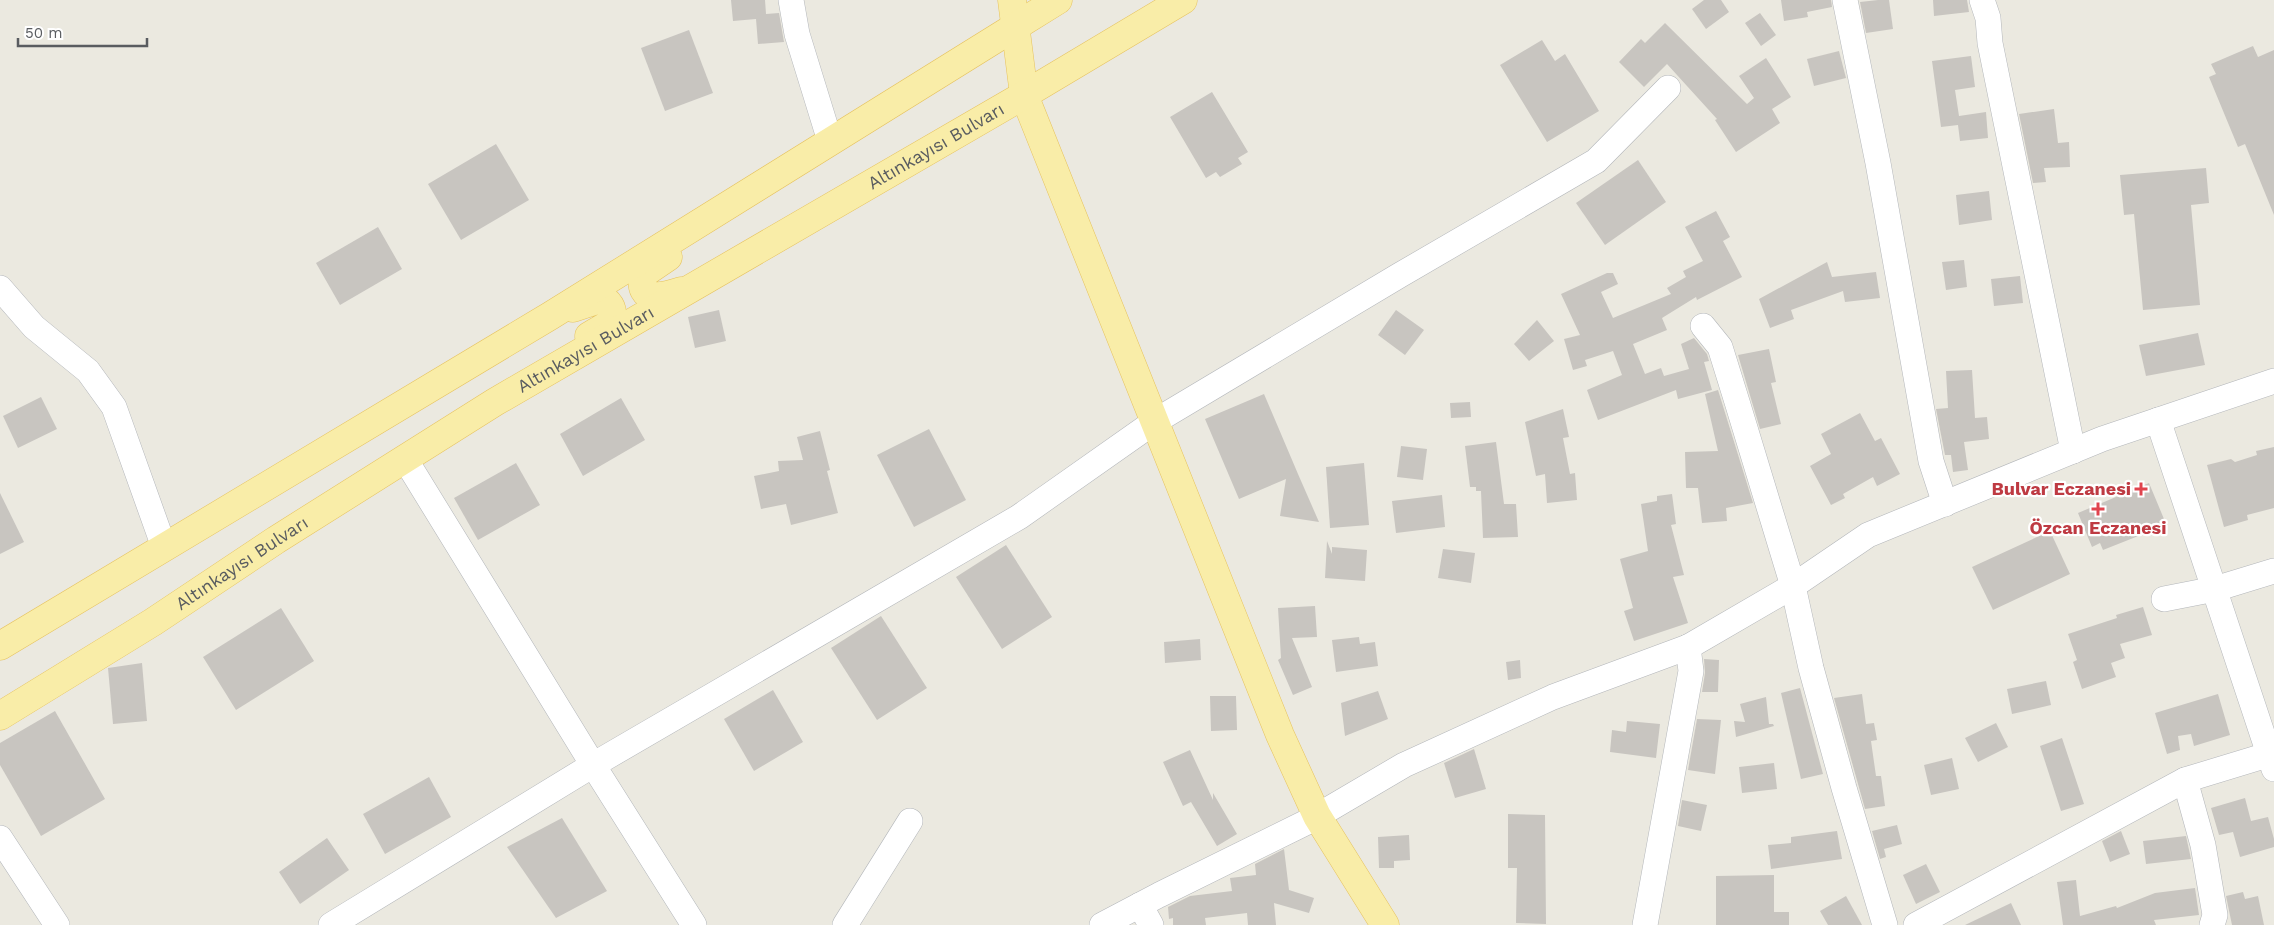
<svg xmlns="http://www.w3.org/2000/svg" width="2274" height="925" viewBox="0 0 2274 925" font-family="'Work Sans',sans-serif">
	<rect width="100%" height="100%" fill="#ebe9e0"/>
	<g fill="#c8c5c0">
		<polygon points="731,0 765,0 766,14 779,13 784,42 758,44 756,19 733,21"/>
		<polygon points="1704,0 1721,0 1729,12 1706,29 1692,9"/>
		<polygon points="1781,0 1831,0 1832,7 1807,12 1808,17 1784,21"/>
		<polygon points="1878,0 1889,0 1893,29 1866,33 1860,2"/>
		<polygon points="1933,0 1967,0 1969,12 1934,16"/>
		<polygon points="1760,13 1776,35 1761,46 1745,23"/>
		<polygon points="1665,23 1747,104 1754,98 1739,76 1766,58 1791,97 1772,109 1780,123 1736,152 1715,120 1717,119 1667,64 1644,87 1619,62 1641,39 1645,43"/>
		<polygon points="689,30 713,93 665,111 641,48"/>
		<polygon points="1542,40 1555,61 1565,54 1599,111 1547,142 1500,65"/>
		<polygon points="2253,46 2258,57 2274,50 2274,215 2245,144 2238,147 2209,77 2216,74 2211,64"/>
		<polygon points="1839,51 1846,78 1814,86 1807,59"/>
		<polygon points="1971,56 1975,87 1955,90 1959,116 1986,112 1988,138 1960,141 1958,125 1941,127 1932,61"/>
		<polygon points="1212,92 1248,152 1238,158 1242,164 1220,177 1216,172 1206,178 1170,117"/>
		<polygon points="2054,109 2058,143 2069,142 2070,167 2044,168 2046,182 2033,183 2019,114"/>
		<polygon points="496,144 529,200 461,240 428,184"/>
		<polygon points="1638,160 1666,202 1605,245 1576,203"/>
		<polygon points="2206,168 2209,203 2191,205 2200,305 2143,310 2134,214 2124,215 2120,175"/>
		<polygon points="1989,191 1992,220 1959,225 1956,195"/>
		<polygon points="1716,211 1730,237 1723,241 1742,277 1697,300 1696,297 1662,318 1667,330 1633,344 1645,374 1661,368 1664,376 1689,369 1681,344 1694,338 1707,354 1709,361 1704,362 1712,390 1678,399 1676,390 1598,420 1587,390 1622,375 1613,351 1585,360 1587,366 1573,370 1564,339 1580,335 1561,294 1607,273 1613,273 1618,284 1601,292 1613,318 1671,294 1667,288 1686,277 1683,271 1703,261 1685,227"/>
		<polygon points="378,227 402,269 340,305 316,263"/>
		<polygon points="1964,260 1967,287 1946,290 1942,262"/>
		<polygon points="1827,262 1832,277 1876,272 1880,298 1845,302 1843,291 1791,310 1794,319 1770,328 1759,299"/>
		<polygon points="2020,276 2023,303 1994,306 1991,279"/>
		<polygon points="719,310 726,341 695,348 688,317"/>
		<polygon points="1396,310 1424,330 1405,355 1378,335"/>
		<polygon points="1537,320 1554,341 1529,361 1514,344"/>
		<polygon points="2198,333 2205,365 2146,376 2139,345"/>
		<polygon points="1769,349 1776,382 1771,383 1781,424 1760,429 1738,355"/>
		<polygon points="1972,370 1975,418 1987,417 1989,439 1964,442 1968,470 1953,472 1951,455 1945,455 1936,409 1948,408 1946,371"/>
		<polygon points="1718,390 1753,503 1726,508 1727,521 1702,523 1698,488 1686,488 1685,452 1718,451 1705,394"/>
		<polygon points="1264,394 1298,474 1319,522 1280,516 1286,479 1239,499 1205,419"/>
		<polygon points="41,397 57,429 18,448 3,416"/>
		<polygon points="621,398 645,440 583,476 560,434"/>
		<polygon points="1470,402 1471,417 1451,418 1450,403"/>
		<polygon points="1563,409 1569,437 1563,438 1570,474 1575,473 1577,500 1547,503 1545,474 1536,476 1525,422"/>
		<polygon points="1860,413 1875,441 1881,438 1900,474 1877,486 1873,477 1843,494 1845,498 1831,505 1810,466 1831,454 1821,434"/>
		<polygon points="929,429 966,500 914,527 877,455"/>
		<polygon points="820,431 830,470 827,471 838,513 791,525 786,504 761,509 754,476 779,471 778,461 803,460 797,437"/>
		<polygon points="1496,442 1504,504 1516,504 1518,537 1483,538 1481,491 1476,491 1476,487 1470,487 1465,446"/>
		<polygon points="1401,446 1427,449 1423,480 1397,477"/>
		<polygon points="2274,447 2274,508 2247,515 2248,520 2224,527 2207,465 2231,459 2235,462 2257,455 2256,451"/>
		<polygon points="516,463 540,505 478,540 454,498"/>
		<polygon points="1364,463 1369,525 1330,528 1326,467"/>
		<polygon points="2149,483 2164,519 2159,521 2161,527 2103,550 2100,543 2092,547 2078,513"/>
		<polygon points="0,493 24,542 0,554"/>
		<polygon points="1672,494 1676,524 1671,525 1684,575 1673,577 1688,623 1634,641 1624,611 1633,608 1620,559 1648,551 1641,504 1657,501 1657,496"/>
		<polygon points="1442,495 1445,527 1396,533 1392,501"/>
		<polygon points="2050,531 2070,574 1993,610 1972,567"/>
		<polygon points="1327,541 1332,554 1332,547 1367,550 1365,581 1325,578"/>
		<polygon points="1006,545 1052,617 1002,649 956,577"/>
		<polygon points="1443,549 1475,553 1471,583 1438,578"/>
		<polygon points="1315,606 1317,637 1292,638 1312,687 1293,695 1278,660 1281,658 1278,608"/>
		<polygon points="2143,607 2152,635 2120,644 2125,658 2111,663 2116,677 2082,689 2073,662 2077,660 2068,634 2117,618 2116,615"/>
		<polygon points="281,608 314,661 236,710 203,657"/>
		<polygon points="881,616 927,688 877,720 831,648"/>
		<polygon points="1359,637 1360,644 1375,642 1378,666 1336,672 1332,640"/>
		<polygon points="1200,639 1201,660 1165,663 1164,642"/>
		<polygon points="1704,659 1719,660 1718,692 1702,692 1705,673"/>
		<polygon points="1520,660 1521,678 1508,680 1506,662"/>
		<polygon points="142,663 147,721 113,724 108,668"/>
		<polygon points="2046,681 2051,705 2012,714 2007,689"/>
		<polygon points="1800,688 1823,774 1801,779 1781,693"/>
		<polygon points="773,690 803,742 754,771 724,719"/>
		<polygon points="1378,691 1388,719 1345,736 1341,703"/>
		<polygon points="1862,694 1866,724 1874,723 1877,740 1871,741 1876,776 1881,776 1885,806 1865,809 1834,698"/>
		<polygon points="2218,694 2230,735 2194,746 2191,734 2178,736 2180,750 2167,754 2155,713"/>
		<polygon points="1210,696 1236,696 1237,730 1211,731"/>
		<polygon points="1766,697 1769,724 1773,724 1774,726 1736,737 1734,721 1745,722 1740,704"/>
		<polygon points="55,711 105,799 41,836 0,765 0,743"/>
		<polygon points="1697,719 1721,720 1715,774 1688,770"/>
		<polygon points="1627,721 1660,724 1656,758 1610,752 1612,730 1626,732"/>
		<polygon points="1996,723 2008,747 1978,762 1965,738"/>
		<polygon points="2062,738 2084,804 2061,811 2040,746"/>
		<polygon points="1474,749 1486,789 1455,798 1444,763"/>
		<polygon points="1190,750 1213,800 1213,793 1237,834 1217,846 1191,802 1183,806 1163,762"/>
		<polygon points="1952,758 1959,789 1931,795 1924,765"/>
		<polygon points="1774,763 1777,789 1742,793 1739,767"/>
		<polygon points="429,777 451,817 385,854 363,814"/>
		<polygon points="2245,798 2251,821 2268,817 2274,839 2274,847 2240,857 2233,832 2219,835 2211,808"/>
		<polygon points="1682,800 1707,805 1701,831 1678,826"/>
		<polygon points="1508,814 1545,815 1546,924 1516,923 1517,868 1508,868"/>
		<polygon points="562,818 607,891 556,918 507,847"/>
		<polygon points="1897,825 1902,844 1884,849 1886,857 1880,859 1872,831"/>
		<polygon points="1837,831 1842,859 1771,869 1768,845 1791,843 1791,837"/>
		<polygon points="2121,831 2130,854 2110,862 2102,841"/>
		<polygon points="1409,835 1410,860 1394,861 1394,868 1379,868 1378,837"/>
		<polygon points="2186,836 2191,859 2146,864 2143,841"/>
		<polygon points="327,838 349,870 300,904 279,872"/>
		<polygon points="1284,849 1289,890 1314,898 1309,913 1274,903 1276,925 1248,925 1247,913 1205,918 1206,925 1173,925 1173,918 1169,919 1168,907 1190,896 1232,891 1230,878 1256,875 1255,864"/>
		<polygon points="1926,864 1940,892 1916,904 1903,875"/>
		<polygon points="1774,875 1774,912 1789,912 1789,925 1716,925 1716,876"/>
		<polygon points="2076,880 2080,916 2116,906 2117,908 2155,893 2195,888 2199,915 2154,920 2156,925 2063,925 2057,882"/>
		<polygon points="2243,892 2245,899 2258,896 2264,925 2232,925 2226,896"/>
		<polygon points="1846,896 1862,925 1828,925 1820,911"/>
		<polygon points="2011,903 2021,925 1965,925"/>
	</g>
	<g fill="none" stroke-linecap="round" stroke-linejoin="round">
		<defs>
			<g id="minor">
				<polyline points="791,0 797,34 830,141"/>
				<polyline points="1845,0 1878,163 1931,461 1945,504"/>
				<polyline points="1982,0 1988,18 1990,43 2073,451"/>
				<polyline points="0,288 34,327 88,371 114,407 164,547"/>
				<polyline points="1703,326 1720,347 1738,405 1793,586 1811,668 1844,788 1885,925"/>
				<polyline points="2158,420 2274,769"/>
				<polyline points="405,459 593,765 694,925"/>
				<polyline points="2164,599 2215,589 2274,571"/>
				<polyline points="2185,780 2203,845 2215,915 2212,925"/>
				<polyline points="0,838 57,925"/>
				<polyline points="1140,905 1151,925"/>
				<polyline points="331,925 593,765 1019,517 1154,422 1400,275 1596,161 1668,88"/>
				<polyline points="845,925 910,821"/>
				<polyline points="1102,925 1159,895 1307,822 1404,765 1553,697 1688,647 1793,586 1868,535 2102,439 2274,381"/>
				<polyline points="1645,925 1691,671 1688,647"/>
				<polyline points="1916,925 2185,780 2274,753"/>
			</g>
			<g id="major">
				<polyline points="1012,0 1024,95 1280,735 1317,816 1385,925"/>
				<path d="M668,257L643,274C638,304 662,297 681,291"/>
				<path d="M573,308L597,300H605C613,307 613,312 611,323L589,336"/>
				<polyline points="0,646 550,316 1058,0"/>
				<path id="s1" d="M0,716L153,622L276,540L495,402L1024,95L1183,0"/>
			</g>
		</defs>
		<use href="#minor" stroke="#b3b6ba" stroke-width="26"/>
		<use href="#major" stroke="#e6c25e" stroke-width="29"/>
		<use href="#minor" stroke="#fff" stroke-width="25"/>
		<use href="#major" stroke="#f9eda8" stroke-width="28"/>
	</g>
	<g fill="#e0444e" stroke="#fff" stroke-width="2">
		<path d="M2138.5 481.5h5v5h5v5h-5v5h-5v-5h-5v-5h5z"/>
		<path d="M2095.5 501.5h5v5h5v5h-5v5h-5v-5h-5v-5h5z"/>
	</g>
	<g text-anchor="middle" stroke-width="4.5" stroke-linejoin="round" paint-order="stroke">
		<g font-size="18" fill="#595c60" stroke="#fff">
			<text dy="6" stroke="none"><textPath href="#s1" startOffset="1096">Altınkayısı Bulvarı</textPath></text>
			<text dy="6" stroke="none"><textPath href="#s1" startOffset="691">Altınkayısı Bulvarı</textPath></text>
			<text dy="6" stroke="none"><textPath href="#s1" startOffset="286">Altınkayısı Bulvarı</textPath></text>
		</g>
		<g font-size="18" font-weight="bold" fill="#be3a42" stroke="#fff" text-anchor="end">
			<text x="2131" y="495">Bulvar Eczanesi</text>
			<text x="2098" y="534" text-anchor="middle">Özcan Eczanesi</text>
		</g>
	</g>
	<path d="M18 38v8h129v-8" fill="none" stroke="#595c60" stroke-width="2.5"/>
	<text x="25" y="38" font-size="15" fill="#595c60" stroke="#ffffff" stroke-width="4" paint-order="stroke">50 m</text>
</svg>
